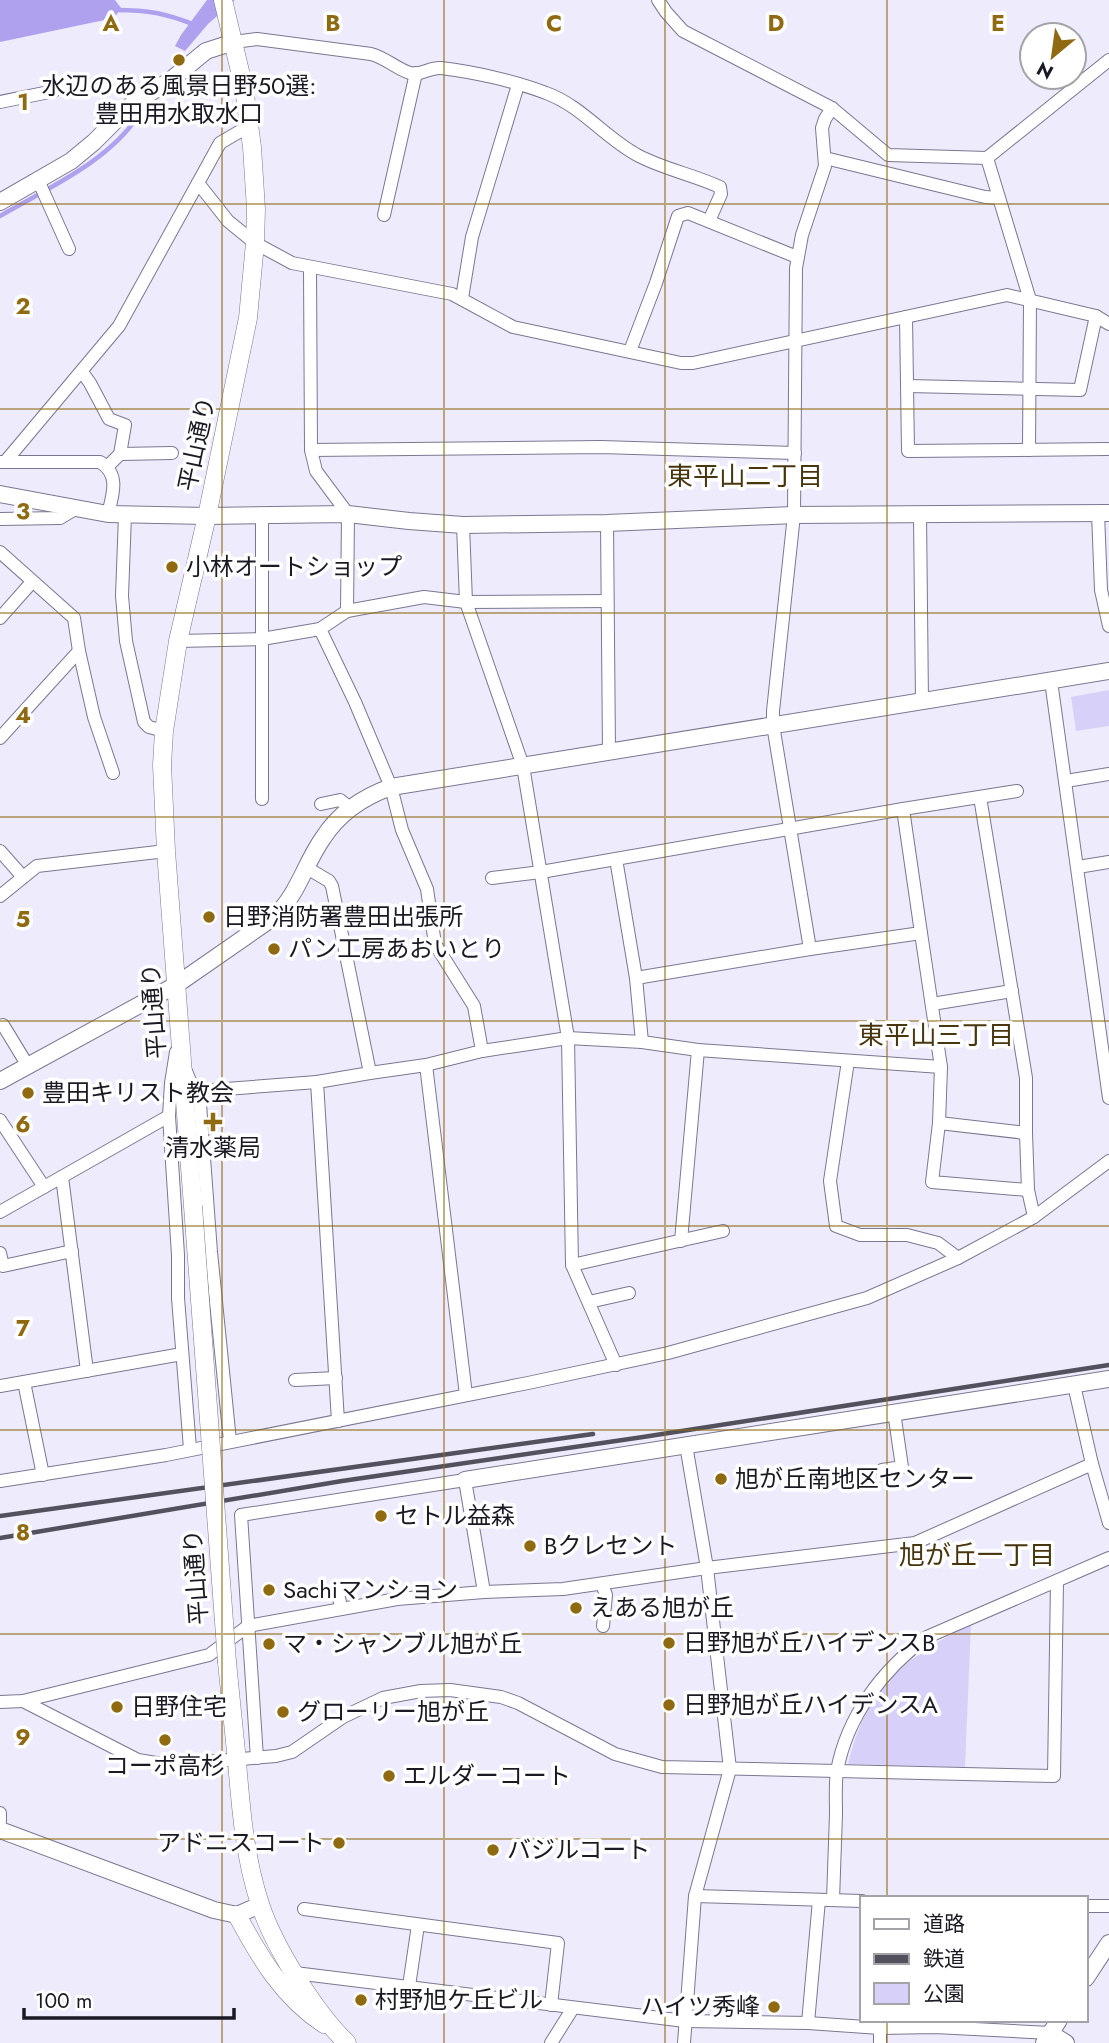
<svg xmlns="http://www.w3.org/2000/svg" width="1109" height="2043" viewBox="0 0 1109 2043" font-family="Jost,'Noto Sans JP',sans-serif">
	<rect width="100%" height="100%" fill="#eeebfc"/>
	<g fill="#d7d1f9">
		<polygon points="1109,690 1109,726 1076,731 1071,697"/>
		<path d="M971,1623L965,1767L848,1764C867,1684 903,1661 971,1623Z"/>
	</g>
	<g fill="#b0a1ef">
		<polygon points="0,0 115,0 121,8 114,18 0,42"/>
		<polygon points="207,0 235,0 208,24 185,51 175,46 181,35"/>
	</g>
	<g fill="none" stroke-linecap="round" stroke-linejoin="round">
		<g stroke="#b0a1ef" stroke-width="4.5">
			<path d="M116,10C148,10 165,13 195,25"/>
			<path d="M0,216C46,189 108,162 138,116"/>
		</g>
		<defs>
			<g id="minor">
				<polyline points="658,0 666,12 683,31 832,108 888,155 987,158 1109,60"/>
				<path d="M234,42L257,39L371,54C386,58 397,69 410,73C420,76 430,67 441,68C474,72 515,81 546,93C582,106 606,139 639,156C664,169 694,175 720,187L721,194L709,221"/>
				<polyline points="0,102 54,91"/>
				<polyline points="825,158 985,197 998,198"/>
				<polyline points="987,158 1030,300 1029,450"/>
				<polyline points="38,180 69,249"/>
				<polyline points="198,183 228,221 255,243 292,263 452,294 513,327 681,363 693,363 1007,295 1096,316 1109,324"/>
				<polyline points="384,215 416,73"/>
				<polyline points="310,268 311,450 316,471 348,514 347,611"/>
				<polyline points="462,298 472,237 518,85"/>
				<polyline points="906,317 908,451 1107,449"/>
				<polyline points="630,351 656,283 678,216 688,213 797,257"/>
				<polyline points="82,372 90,383 109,419 125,425 120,454 108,466"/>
				<polyline points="908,386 1080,390 1096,316"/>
				<polyline points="311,450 601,447 795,453"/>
				<polyline points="120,454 172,453"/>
				<path d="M0,462H100C120,474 113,494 108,514"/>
				<polyline points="5,462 119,326 220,143 249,126"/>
				<polyline points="1098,513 1101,590 1109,626"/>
				<polyline points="920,514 922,702"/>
				<polyline points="125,515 122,596 126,641 144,722 149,727 164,731"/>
				<polyline points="0,519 60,518 75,509"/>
				<polyline points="607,523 609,752"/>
				<polyline points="463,525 466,602 523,766 568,1038 572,1265 616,1365"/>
				<polyline points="0,552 74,618 79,651 94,717 113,773"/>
				<polyline points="0,618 32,582"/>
				<polyline points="320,629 355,702 391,787 402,830 427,889 435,944 474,1006 482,1051"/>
				<polyline points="178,641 262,639 320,629 347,611 424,597 466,602 607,601"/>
				<polyline points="1051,681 1109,1098"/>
				<polyline points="0,738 79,651"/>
				<polyline points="1066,781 1109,774"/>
				<polyline points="980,797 1026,1078 1026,1133"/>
				<polyline points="262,799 262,515"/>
				<polyline points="321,804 340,800 350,808"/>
				<polyline points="0,851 23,877"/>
				<polyline points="616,859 636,978 642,1042"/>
				<polyline points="1078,867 1109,862"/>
				<polyline points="307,868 329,881 332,886 370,1073 317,1082 338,1421"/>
				<polyline points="492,878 541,872 903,809"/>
				<polyline points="0,896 37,866 166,851"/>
				<polyline points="921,933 941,1067 939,1123 932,1182 1028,1190"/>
				<polyline points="810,949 773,725 773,711 794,515 796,268 802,235 825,166 822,128 825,119 832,108"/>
				<polyline points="636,978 810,949 921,933 903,809 1017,791"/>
				<polyline points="932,1004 1012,991"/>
				<polyline points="3,1025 28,1066"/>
				<polyline points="698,1050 941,1067"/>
				<polyline points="176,1052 171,1083 169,1116 178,1255 178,1298 190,1449"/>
				<polyline points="848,1061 830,1181 836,1226 860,1235 907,1235 938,1243 958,1258"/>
				<polyline points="426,1065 466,1395"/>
				<polyline points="186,1071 190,1081 199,1091 211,1252 230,1441"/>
				<polyline points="370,1073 426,1065 482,1051 568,1038 642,1042 698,1050 681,1241"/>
				<polyline points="199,1091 317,1082"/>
				<polyline points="0,1120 44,1187"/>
				<polyline points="939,1123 1026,1133 1028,1190 1034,1217"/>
				<polyline points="62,1177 87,1371"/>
				<polyline points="0,1212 169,1116"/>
				<polyline points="0,1253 3,1266 72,1251"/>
				<polyline points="572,1265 723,1231"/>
				<polyline points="589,1302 629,1293"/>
				<polyline points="295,1380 336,1378"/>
				<polyline points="24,1382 43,1475"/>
				<polyline points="1074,1385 1092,1464 1109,1523"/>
				<polyline points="0,1386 182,1354"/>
				<polyline points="882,1470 902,1467 894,1412"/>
				<polyline points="0,1481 166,1455 528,1383 668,1353 867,1298 958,1258 1034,1217 1109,1161"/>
				<polyline points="602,1584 606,1595 603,1626"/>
				<polyline points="338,1591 341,1609"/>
				<polyline points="23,1701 138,1760 168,1765 276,1756 292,1752 343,1717 383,1698 421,1691 450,1690 501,1697 518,1703 615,1754 662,1767 1054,1776 1057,1582"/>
				<polyline points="0,1702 23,1701 209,1655 248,1626 397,1599 484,1592 563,1589 707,1568 915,1543 1092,1464"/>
				<polyline points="257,1758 241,1515 465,1480 484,1592"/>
				<polyline points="0,1813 0,1822"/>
				<polyline points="695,1896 862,1901"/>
				<path d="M833,1900C834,1871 835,1843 836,1814C836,1800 835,1785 837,1771C847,1716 883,1669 927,1637L1109,1558"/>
				<polyline points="1086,1906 1109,1906"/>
				<polyline points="304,1909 558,1943 551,2005"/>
				<polyline points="295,1973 685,2021 808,2023 880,2028 935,2027 1050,2033"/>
				<polyline points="409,1986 418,1925"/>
				<polyline points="808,2023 819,1900"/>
				<polyline points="551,2043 573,2008"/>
				<polyline points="684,2043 695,1896 730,1769 707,1568 686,1445"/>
				<polyline points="880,2043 880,2028"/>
			</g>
			<g id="tertiary">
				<polyline points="0,202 71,161 94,142 130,106 172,79 206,51 234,42"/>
				<polyline points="0,494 108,514 207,516 348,514 409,521 463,525 607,523 794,515 1109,513"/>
				<path d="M0,1081L176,985L274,917C299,893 304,865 323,838C339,813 363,797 391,787L1109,671"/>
				<polyline points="465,1480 1109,1379"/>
				<polyline points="0,1830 214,1910 237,1915 260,1905"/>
				<polyline points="1086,1978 1109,1943"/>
				<polyline points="1050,2033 1066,2043"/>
				<polyline points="1044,2043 1059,2020"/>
			</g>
			<g id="secondary">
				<polyline points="193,1206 166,851 162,765 164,731 178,641 207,516 248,318 255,243 256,209 252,147 244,88 223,0"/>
				<path d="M227,1662C230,1695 234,1729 237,1762C241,1810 245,1859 260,1904C274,1947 315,2012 347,2043"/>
				<path d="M237,1915C260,1958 283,1997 324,2024"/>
			</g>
		</defs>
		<use href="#minor" stroke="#7c7791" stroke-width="14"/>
		<use href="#tertiary" stroke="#7c7791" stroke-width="18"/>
		<use href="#secondary" stroke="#7c7791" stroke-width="19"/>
		<use href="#minor" stroke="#fff" stroke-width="12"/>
		<use href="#tertiary" stroke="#fff" stroke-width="16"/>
		<use href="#secondary" stroke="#fff" stroke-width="18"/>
		<g stroke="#53515d" stroke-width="4.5">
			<polyline points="0,1516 593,1434"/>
			<polyline points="0,1538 342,1481 643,1437 1109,1365"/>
		</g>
		<defs>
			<polyline id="secondary-bridge" points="193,1206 227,1662"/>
		</defs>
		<use href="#secondary-bridge" stroke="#7c7791" stroke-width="19" stroke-linecap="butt"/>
		<use href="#secondary-bridge" stroke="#fff" stroke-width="18"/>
	</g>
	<path fill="none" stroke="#906a10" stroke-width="2" stroke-opacity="0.55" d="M222,0V2043M444,0V2043M665,0V2043M887,0V1898M0,204H1109M0,409H1109M0,613H1109M0,817H1109M0,1021H1109M0,1226H1109M0,1430H1109M0,1634H1109M0,1839H1109M887,2020V2043"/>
	<g fill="#906a10" stroke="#fff" stroke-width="2.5">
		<circle cx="179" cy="60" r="7"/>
		<circle cx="172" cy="567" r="7"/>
		<circle cx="209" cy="917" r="7"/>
		<circle cx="274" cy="949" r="7"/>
		<circle cx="28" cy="1093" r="7"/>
		<path d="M209.5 1111.5h7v7h7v7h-7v7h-7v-7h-7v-7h7z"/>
		<circle cx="721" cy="1479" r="7"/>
		<circle cx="381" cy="1516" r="7"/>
		<circle cx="530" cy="1546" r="7"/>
		<circle cx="269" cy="1590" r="7"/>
		<circle cx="576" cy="1608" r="7"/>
		<circle cx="669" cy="1643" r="7"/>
		<circle cx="269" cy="1644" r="7"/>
		<circle cx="669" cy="1705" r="7"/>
		<circle cx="117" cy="1707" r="7"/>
		<circle cx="283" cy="1712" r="7"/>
		<circle cx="165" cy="1740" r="7"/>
		<circle cx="389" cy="1776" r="7"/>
		<circle cx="339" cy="1843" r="7"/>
		<circle cx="493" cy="1850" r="7"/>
		<circle cx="361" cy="2000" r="7"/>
		<circle cx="774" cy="2007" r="7"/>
	</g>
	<g text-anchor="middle" stroke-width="7" stroke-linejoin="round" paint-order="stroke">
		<g font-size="24" fill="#1b1923" stroke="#fff" text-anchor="start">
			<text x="179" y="94" text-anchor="middle">水辺のある風景日野50選:<tspan x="179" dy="28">豊田用水取水口</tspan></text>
			<text x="186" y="575">小林オートショップ</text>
			<text x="223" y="925">日野消防署豊田出張所</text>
			<text x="288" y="957">パン工房あおいとり</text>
			<text x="42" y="1101">豊田キリスト教会</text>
			<text x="213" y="1156" text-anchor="middle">清水薬局</text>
			<text x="735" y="1487">旭が丘南地区センター</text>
			<text x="395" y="1524">セトル益森</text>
			<text x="544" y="1554">Bクレセント</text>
			<text x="283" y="1598">Sachiマンション</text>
			<text x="590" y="1616">えある旭が丘</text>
			<text x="683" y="1651">日野旭が丘ハイデンスB</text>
			<text x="283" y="1652">マ・シャンブル旭が丘</text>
			<text x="683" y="1713">日野旭が丘ハイデンスA</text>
			<text x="131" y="1715">日野住宅</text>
			<text x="297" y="1720">グローリー旭が丘</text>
			<text x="165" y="1774" text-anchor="middle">コーポ高杉</text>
			<text x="403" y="1784">エルダーコート</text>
			<text x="325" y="1851" text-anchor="end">アドニスコート</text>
			<text x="507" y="1858">バジルコート</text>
			<text x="375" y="2008">村野旭ケ丘ビル</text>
			<text x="760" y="2015" text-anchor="end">ハイツ秀峰</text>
		</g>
		<g font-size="24" fill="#1b1923" stroke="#fff">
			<text transform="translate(197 444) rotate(-78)" y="8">平山通り</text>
			<text transform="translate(154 1011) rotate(-94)" y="8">平山通り</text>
			<text transform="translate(196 1577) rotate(-94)" y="8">平山通り</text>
		</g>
		<g font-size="26" fill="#48360f" stroke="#fff">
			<text x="745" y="485">東平山二丁目</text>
			<text x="936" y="1044">東平山三丁目</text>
			<text x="977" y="1564">旭が丘一丁目</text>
		</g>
	</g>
	<g font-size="23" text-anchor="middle" font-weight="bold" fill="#906a10" stroke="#fff" stroke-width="7" stroke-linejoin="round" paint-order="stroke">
		<text x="111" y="31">A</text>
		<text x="333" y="31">B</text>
		<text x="554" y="31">C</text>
		<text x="776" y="31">D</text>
		<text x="998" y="31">E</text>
		<text x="23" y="110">1</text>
		<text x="23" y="314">2</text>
		<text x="23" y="519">3</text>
		<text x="23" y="723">4</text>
		<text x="23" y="927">5</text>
		<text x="23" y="1132">6</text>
		<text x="23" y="1336">7</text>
		<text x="23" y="1540">8</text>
		<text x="23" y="1745">9</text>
	</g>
	<rect x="860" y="1896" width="228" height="126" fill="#ffffff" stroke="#a4a3a7" stroke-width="2"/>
	<rect x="874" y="1919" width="35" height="10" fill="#ffffff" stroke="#a4a3a7" stroke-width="2"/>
	<text x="923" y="1931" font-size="21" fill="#1b1923">道路</text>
	<rect x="874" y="1954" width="35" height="10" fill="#53515d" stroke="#a4a3a7" stroke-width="2"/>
	<text x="923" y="1966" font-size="21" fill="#1b1923">鉄道</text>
	<rect x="874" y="1983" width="35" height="21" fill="#d7d1f9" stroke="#a4a3a7" stroke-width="2"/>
	<text x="923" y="2001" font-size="21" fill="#1b1923">公園</text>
	<g transform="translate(1053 56) rotate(209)"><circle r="33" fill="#ffffff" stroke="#a4a3a7" stroke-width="2"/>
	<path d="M0-5L12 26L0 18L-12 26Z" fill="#906a10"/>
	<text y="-10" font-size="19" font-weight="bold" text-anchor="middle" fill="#1b1923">N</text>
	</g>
	<path d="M24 2008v10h210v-10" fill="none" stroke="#1b1923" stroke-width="3.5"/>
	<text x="35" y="2008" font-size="21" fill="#1b1923" stroke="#ffffff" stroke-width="5" paint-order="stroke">100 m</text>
</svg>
